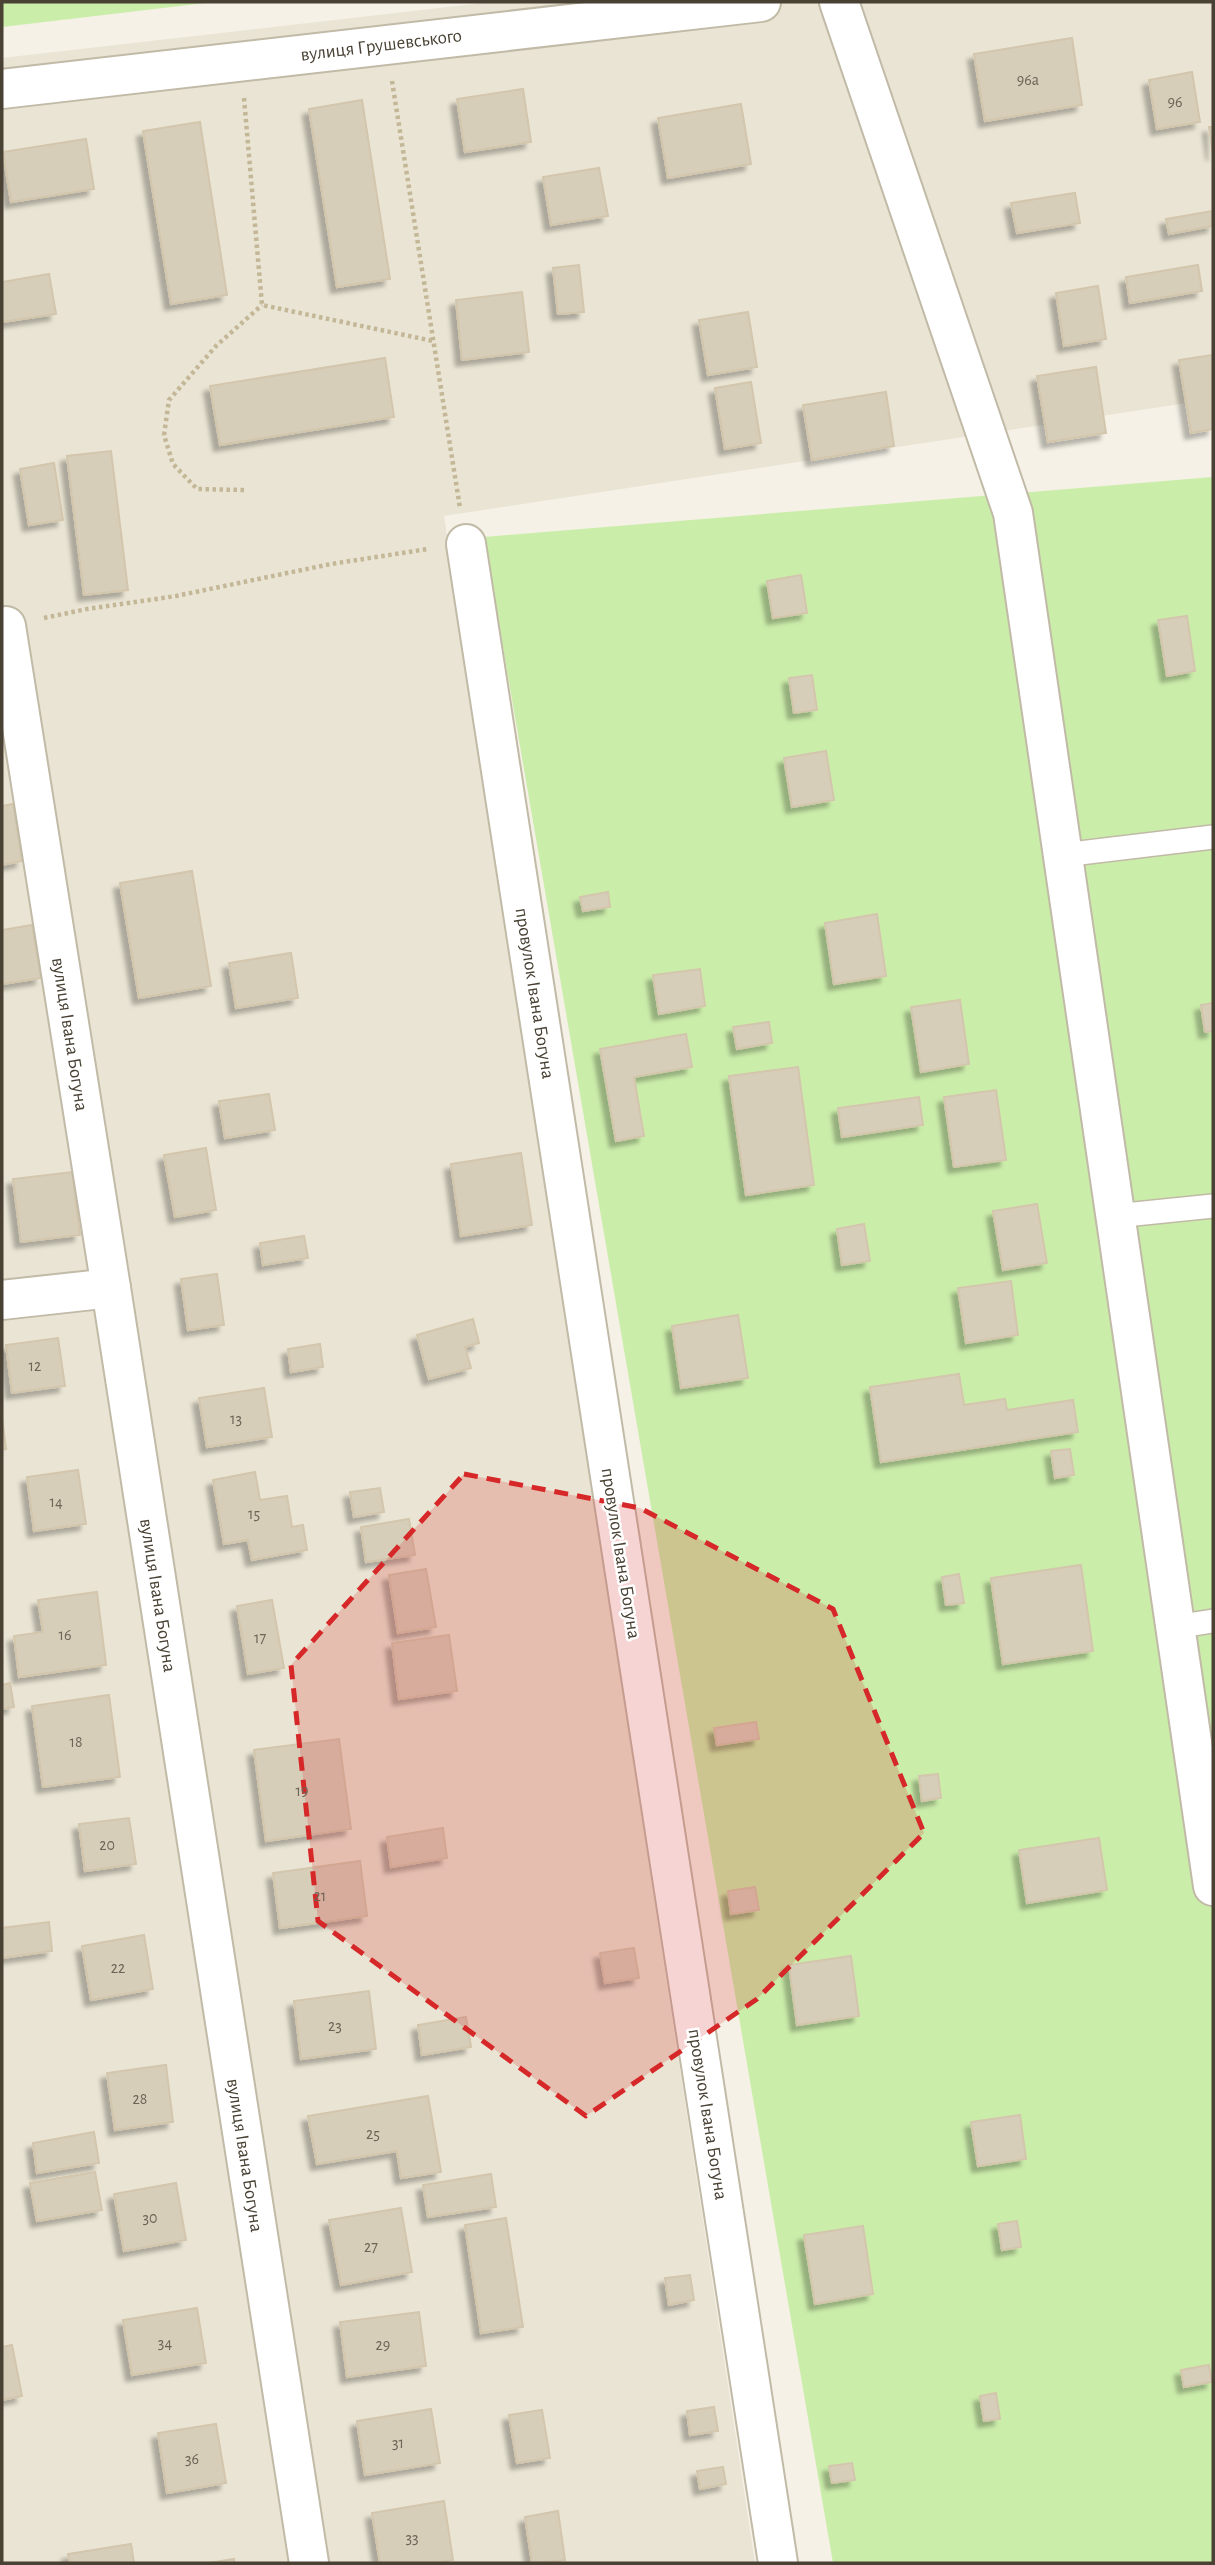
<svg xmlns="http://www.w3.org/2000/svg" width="1215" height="2565" viewBox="0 0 1215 2565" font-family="'Alegreya Sans',sans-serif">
	<defs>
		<filter id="shadow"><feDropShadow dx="-6" dy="6" stdDeviation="2" flood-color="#0004"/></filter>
	</defs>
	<rect width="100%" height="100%" fill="#f5f1e6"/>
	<polygon fill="#e9e4d3" points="491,2 1213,2 1213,399 444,516 755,2563 2,2563 2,58"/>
	<g fill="#cbedaa">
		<polygon points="2,2 214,2 2,27"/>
		<polygon points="1213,477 1213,2563 833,2563 484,537"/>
	</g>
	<g fill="#d7ceba" stroke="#d3c6ac" stroke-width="2" filter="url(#shadow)">
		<polygon points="1072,38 1082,105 985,121 974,54"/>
		<polygon points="1192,72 1200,122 1157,129 1149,80"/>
		<polygon points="523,89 531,142 465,152 457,99"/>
		<polygon points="362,100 390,279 337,287 309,109"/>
		<polygon points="741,104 751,164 668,178 658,118"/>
		<polygon points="200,122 227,295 171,304 143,131"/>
		<polygon points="1209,127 1213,127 1213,155"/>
		<polygon points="86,139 94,189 11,202 3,152"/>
		<polygon points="599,168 608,216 551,225 543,177"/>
		<polygon points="1075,193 1080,223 1017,233 1011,203"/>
		<polygon points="1213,211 1213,226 1169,234 1166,219"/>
		<polygon points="579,265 584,312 558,314 553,268"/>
		<polygon points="1198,265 1202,291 1130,303 1126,277"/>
		<polygon points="49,274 56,314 2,322 2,282"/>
		<polygon points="1098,286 1106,339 1064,346 1056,293"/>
		<polygon points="522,292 529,352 462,360 456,300"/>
		<polygon points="748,312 757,367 708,375 699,320"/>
		<polygon points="1213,355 1213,429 1191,433 1179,360"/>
		<polygon points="385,358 394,417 220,445 210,386"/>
		<polygon points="1096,367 1106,433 1048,442 1037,376"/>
		<polygon points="751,382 761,443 725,449 715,388"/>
		<polygon points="886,392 894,446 812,460 803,405"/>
		<polygon points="111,451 128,590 84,595 67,456"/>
		<polygon points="54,463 63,520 29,525 20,469"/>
		<polygon points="801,575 807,613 773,618 767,581"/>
		<polygon points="1187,616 1195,671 1167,676 1158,620"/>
		<polygon points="812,675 817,710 794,713 789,678"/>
		<polygon points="826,751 834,800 792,807 784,758"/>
		<polygon points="13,804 22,861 2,865 2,806"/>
		<polygon points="192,871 211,986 139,998 120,883"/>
		<polygon points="608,892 610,907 583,911 580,897"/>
		<polygon points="877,914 886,976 834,984 825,923"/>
		<polygon points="32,925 41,978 2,984 2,930"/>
		<polygon points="291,953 298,998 236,1008 229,963"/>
		<polygon points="700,969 705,1006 659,1014 653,975"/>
		<polygon points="960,1000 969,1064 921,1072 911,1007"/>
		<polygon points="1213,1003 1213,1031 1205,1032 1201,1005"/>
		<polygon points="769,1022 772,1043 737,1049 733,1027"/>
		<polygon points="686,1034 692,1067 634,1077 644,1136 616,1141 600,1049"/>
		<polygon points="798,1067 814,1185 746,1195 729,1076"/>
		<polygon points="996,1090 1006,1160 954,1167 944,1097"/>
		<polygon points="269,1094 275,1130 225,1138 219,1101"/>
		<polygon points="919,1097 923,1125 842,1137 838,1108"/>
		<polygon points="206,1148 216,1210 175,1217 164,1155"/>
		<polygon points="521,1153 532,1225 461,1236 451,1164"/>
		<polygon points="72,1172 80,1235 21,1242 13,1179"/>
		<polygon points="1037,1204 1047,1263 1003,1270 993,1211"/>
		<polygon points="864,1224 870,1261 842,1265 837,1229"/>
		<polygon points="304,1236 308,1258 263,1265 260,1243"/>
		<polygon points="217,1274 224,1325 188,1330 181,1279"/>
		<polygon points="1011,1281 1018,1335 966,1343 958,1288"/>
		<polygon points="738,1315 748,1378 681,1388 672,1326"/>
		<polygon points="473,1319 479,1343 465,1347 471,1368 429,1379 417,1335"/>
		<polygon points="58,1338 65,1386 12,1393 6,1345"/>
		<polygon points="320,1344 323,1367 291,1372 288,1349"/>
		<polygon points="959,1374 964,1405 1005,1399 1007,1410 1073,1400 1078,1432 881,1462 870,1387"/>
		<polygon points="264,1388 272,1437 207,1447 199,1398"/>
		<polygon points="2,1418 6,1449 2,1450"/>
		<polygon points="1070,1449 1074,1475 1055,1478 1051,1451"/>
		<polygon points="78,1470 86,1524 34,1531 27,1477"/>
		<polygon points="255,1472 260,1500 287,1496 292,1527 303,1525 307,1550 252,1560 248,1540 224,1544 213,1480"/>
		<polygon points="380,1488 384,1512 354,1517 350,1492"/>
		<polygon points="409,1519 415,1555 366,1562 361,1527"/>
		<polygon points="1081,1565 1093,1651 1003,1664 991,1578"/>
		<polygon points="426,1569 436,1627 398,1633 389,1575"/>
		<polygon points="959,1574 964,1603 946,1605 942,1577"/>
		<polygon points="97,1592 106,1665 19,1677 14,1636 43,1632 38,1600"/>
		<polygon points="272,1600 284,1668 248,1674 237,1606"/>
		<polygon points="449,1635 457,1691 399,1699 392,1643"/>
		<polygon points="10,1683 14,1707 2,1709 2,1685"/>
		<polygon points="109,1695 120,1777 43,1787 32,1706"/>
		<polygon points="756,1722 759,1739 717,1745 714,1728"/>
		<polygon points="339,1739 351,1829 266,1841 254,1750"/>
		<polygon points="938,1774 941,1798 922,1801 919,1776"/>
		<polygon points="129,1818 136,1864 85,1871 79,1824"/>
		<polygon points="443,1828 447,1858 391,1867 387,1837"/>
		<polygon points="1099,1838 1107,1890 1027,1903 1019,1850"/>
		<polygon points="360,1861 367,1916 280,1928 273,1873"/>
		<polygon points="755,1887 759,1910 731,1914 728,1891"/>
		<polygon points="49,1922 52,1951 2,1958 2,1928"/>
		<polygon points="144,1935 153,1989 91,2000 82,1946"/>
		<polygon points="634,1948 639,1978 605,1983 600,1953"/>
		<polygon points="851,1956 859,2016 797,2025 789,1965"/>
		<polygon points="369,1991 376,2049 301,2059 294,2001"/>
		<polygon points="466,2017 471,2047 422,2055 418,2025"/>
		<polygon points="166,2065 173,2122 115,2130 107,2073"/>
		<polygon points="428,2096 441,2172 401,2178 397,2151 317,2164 308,2116"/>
		<polygon points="1020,2115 1026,2159 978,2166 971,2122"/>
		<polygon points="94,2132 99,2163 37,2173 33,2143"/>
		<polygon points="95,2172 102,2210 37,2221 30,2183"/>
		<polygon points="491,2174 496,2207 428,2217 423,2185"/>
		<polygon points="176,2183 186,2240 124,2251 114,2194"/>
		<polygon points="401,2208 412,2272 341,2285 329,2220"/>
		<polygon points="506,2218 523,2327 481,2333 465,2225"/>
		<polygon points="1017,2221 1021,2247 1002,2250 998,2224"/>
		<polygon points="863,2226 873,2294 815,2304 804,2235"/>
		<polygon points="690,2275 694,2300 669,2305 665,2278"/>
		<polygon points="197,2308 206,2363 132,2375 123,2320"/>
		<polygon points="419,2312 426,2366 347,2377 340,2322"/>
		<polygon points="12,2345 22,2396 2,2400 2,2347"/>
		<polygon points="1209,2365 1212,2382 1184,2387 1181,2370"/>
		<polygon points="996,2393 1000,2419 984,2421 980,2396"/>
		<polygon points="714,2407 718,2431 690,2435 687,2411"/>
		<polygon points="431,2409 440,2463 365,2475 357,2421"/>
		<polygon points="542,2410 550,2458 517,2463 509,2415"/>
		<polygon points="216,2424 226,2483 167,2493 158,2433"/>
		<polygon points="852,2463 855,2480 832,2483 829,2466"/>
		<polygon points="723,2467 726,2484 700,2489 697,2471"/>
		<polygon points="444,2501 453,2560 433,2563 380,2563 372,2513"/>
		<polygon points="558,2511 565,2560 532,2563 525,2517"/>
		<polygon points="131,2544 134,2563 70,2563 68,2554"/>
		<polygon points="234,2559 234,2563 209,2563"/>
	</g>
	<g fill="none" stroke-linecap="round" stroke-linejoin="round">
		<defs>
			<g id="service">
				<polyline points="1063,855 1213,837"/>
				<polyline points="1115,1216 1213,1206"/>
				<polyline points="1175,1627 1213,1621"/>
			</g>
			<g id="minor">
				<polyline points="839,2 1013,513 1213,1886"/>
				<polyline points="466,544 778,2563"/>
				<polyline points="2,627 6,626 111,1288 309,2563"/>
				<polyline points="2,1300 111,1288"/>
			</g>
			<path id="tertiary" d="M2,89C255,58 508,29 761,2"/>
		</defs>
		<use href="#service" stroke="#c1baa7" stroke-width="26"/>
		<use href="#minor" stroke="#c1baa7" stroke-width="42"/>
		<use href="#tertiary" stroke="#c1baa7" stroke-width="42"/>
		<g stroke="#c4b797" stroke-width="4.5" stroke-dasharray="3.5 3.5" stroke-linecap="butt">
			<polyline points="392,81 460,508"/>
			<polyline points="244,98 262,305 433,341"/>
			<polyline points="244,490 197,489 173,464 164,435 169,400 216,346 262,305"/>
			<polyline points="44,618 87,609 176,596 331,564 428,549"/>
		</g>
		<use href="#service" stroke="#fff" stroke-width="23"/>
		<use href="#minor" stroke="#fff" stroke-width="38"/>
		<use href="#tertiary" stroke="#fff" stroke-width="38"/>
	</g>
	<path fill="#d62828" fill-opacity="0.2" stroke="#d62828" stroke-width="5" stroke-dasharray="14 9" stroke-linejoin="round" d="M464,1474L640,1508L833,1609L924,1833L757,1999L586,2116L318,1921L291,1665Z"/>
	<g text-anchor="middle" stroke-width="5" stroke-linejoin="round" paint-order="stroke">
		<g font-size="16" fill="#6c6456">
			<text x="1028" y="85">96а</text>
			<text x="1175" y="107">96</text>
			<text x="35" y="1371">12</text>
			<text x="236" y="1424">13</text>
			<text x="56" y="1507">14</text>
			<text x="254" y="1519">15</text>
			<text x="65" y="1640">16</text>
			<text x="260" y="1643">17</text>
			<text x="76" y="1747">18</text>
			<text x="302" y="1796">19</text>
			<text x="107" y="1850">20</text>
			<text x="320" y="1901">21</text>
			<text x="118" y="1973">22</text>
			<text x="335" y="2031">23</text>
			<text x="140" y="2104">28</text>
			<text x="373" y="2139">25</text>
			<text x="150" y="2223">30</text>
			<text x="371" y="2252">27</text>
			<text x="165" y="2348">34</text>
			<text x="383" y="2350">29</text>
			<text x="398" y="2448">31</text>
			<text x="192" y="2464">36</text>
			<text x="412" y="2543">33</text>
		</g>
		<g font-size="19" fill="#484134" stroke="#fff">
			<text transform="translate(381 44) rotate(-7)" y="7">вулиця Грушевського</text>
			<text transform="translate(536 993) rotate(81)" y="7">провулок Івана Богуна</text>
			<text transform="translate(71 1034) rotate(81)" y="7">вулиця Івана Богуна</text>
			<text transform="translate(622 1553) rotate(81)" y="7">провулок Івана Богуна</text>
			<text transform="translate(159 1595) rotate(81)" y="7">вулиця Івана Богуна</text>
			<text transform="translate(709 2114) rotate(81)" y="7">провулок Івана Богуна</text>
			<text transform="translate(246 2155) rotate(81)" y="7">вулиця Івана Богуна</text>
		</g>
	</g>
	<rect width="1215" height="2565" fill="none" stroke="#484134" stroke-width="7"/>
</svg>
